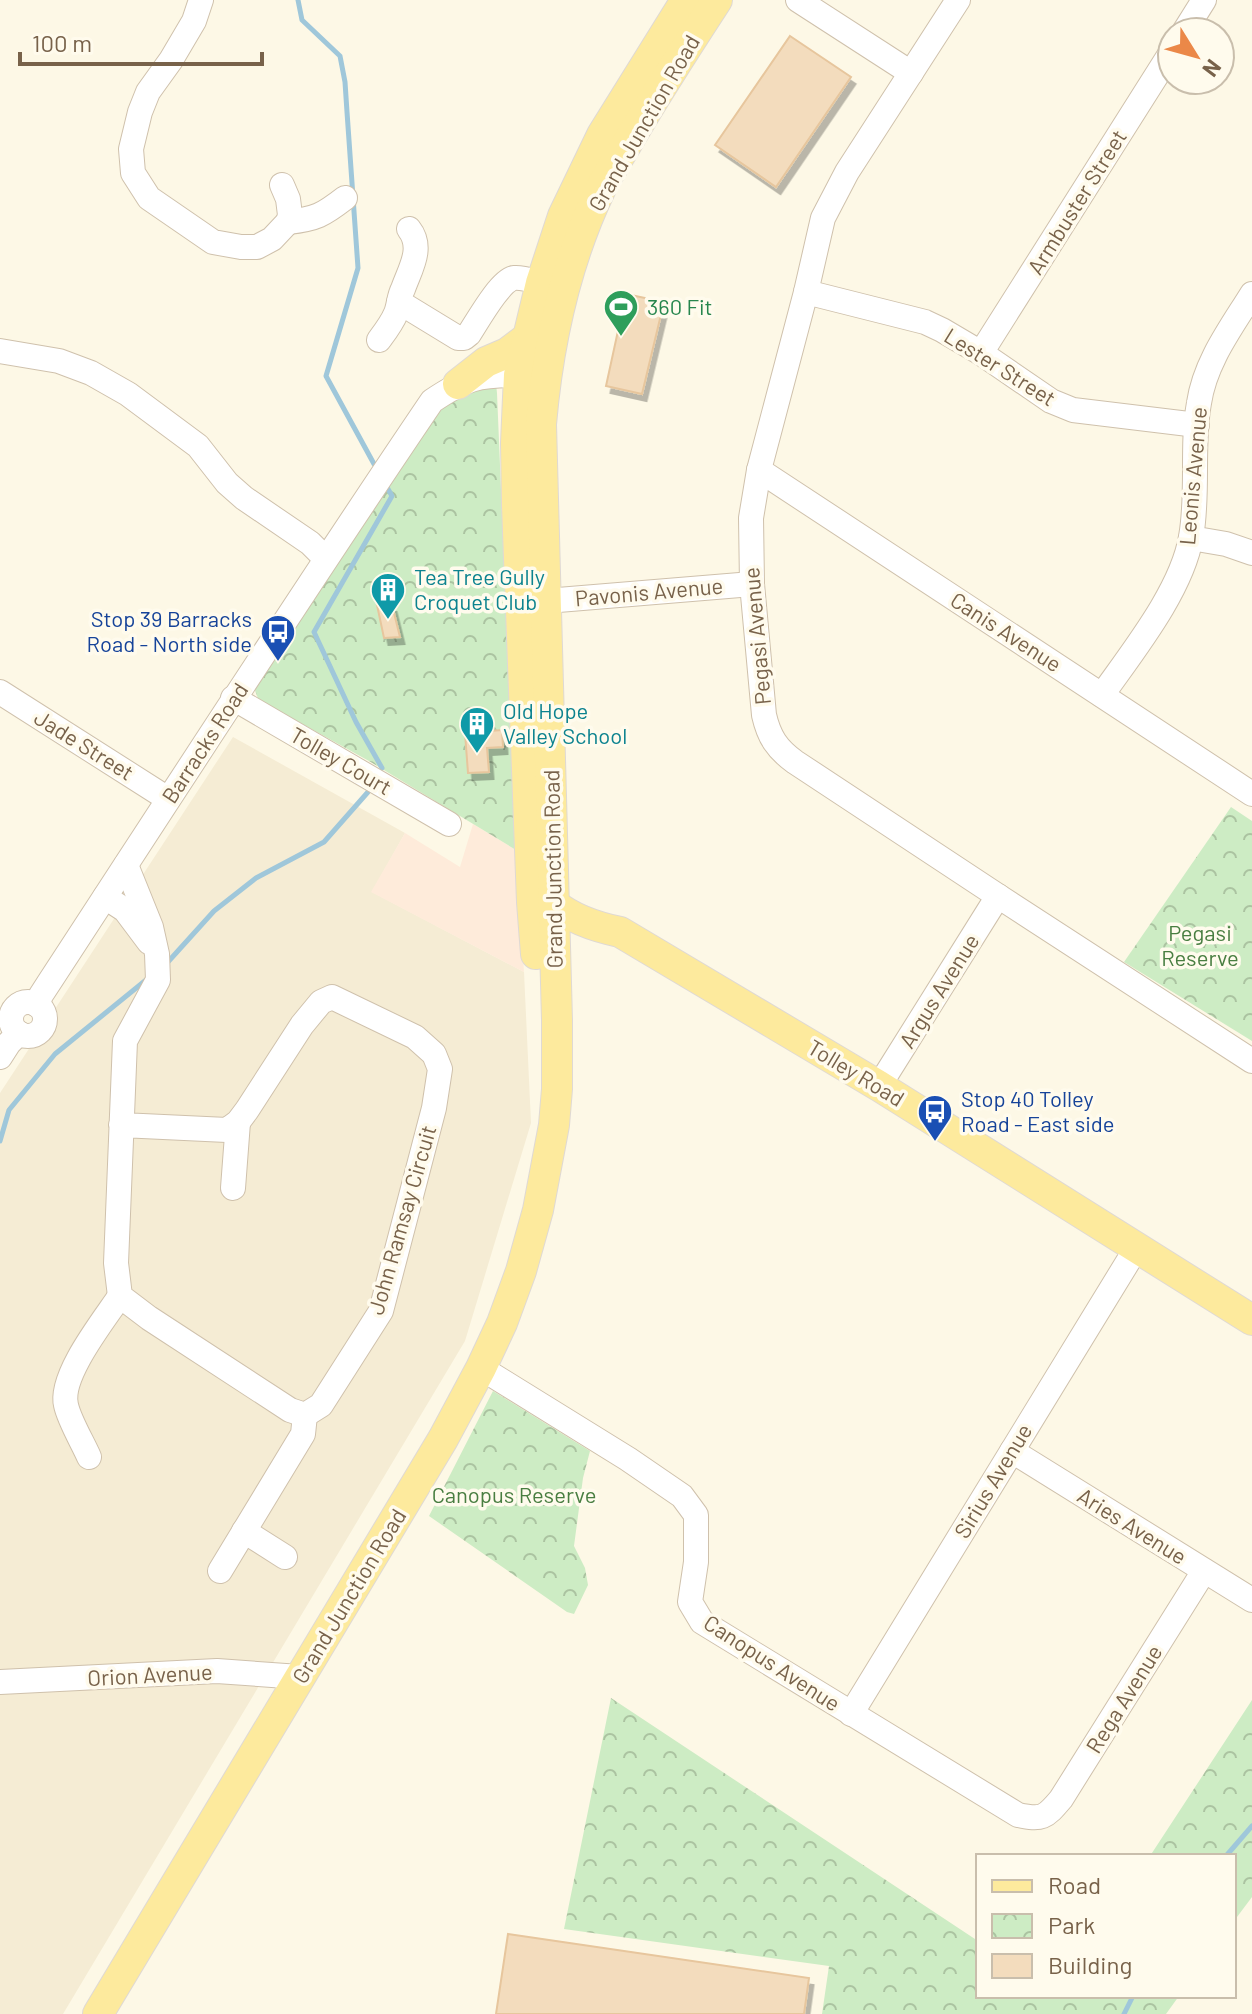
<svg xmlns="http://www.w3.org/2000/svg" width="1252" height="2014" viewBox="0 0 1252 2014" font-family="Barlow,sans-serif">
	<defs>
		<pattern id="park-crowns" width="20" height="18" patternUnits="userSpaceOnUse" patternTransform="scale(2)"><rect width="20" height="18" fill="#cdecc4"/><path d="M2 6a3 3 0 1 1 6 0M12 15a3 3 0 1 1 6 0" fill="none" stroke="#abc3a1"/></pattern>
		<filter id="shadow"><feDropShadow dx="4.5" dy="7" stdDeviation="0" flood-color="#0004"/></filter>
	</defs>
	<rect width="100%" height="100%" fill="#fdf8e6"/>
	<polygon fill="#f5ecd4" points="233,737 405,833 372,892 524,972 531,1123 465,1341 63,2014 0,2014 0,1093"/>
	<polygon fill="#feebda" points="473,824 516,850 524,972 371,892 405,833 460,867"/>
	<g fill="url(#park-crowns)">
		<path d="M496,384L497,393L516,850L369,761L279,711C263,710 260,705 255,690L263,671L438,409L482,388Z"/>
		<polygon points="1231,807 1252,821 1252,1041 1124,962"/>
		<polygon points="493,1391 590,1451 583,1478 574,1546 585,1568 588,1585 574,1614 567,1612 429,1516"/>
		<polygon points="611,1698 978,1941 978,1996 1179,1996 1166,2014 822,2014 829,1966 564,1929"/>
		<polygon points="1252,1700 1252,1897 1234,1921 1234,1856 1150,1856"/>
	</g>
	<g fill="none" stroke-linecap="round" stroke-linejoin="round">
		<g stroke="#9fc7da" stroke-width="5">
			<polyline points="298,0 302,20 340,56 345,82 347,112 358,268 326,376 374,464"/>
			<polyline points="382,768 356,722 314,632 392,496 388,489"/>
			<polyline points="167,963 214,911 256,878 324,842 368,792"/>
			<polyline points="0,1141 9,1110 55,1054 146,980"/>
			<polyline points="1226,1856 1252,1826"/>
			<polyline points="1124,2014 1133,1996"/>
		</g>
	</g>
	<g fill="#f3dcbd" stroke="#e7c69d" stroke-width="2" filter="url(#shadow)">
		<polygon points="790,36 851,77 776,187 715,145"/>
		<polygon points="626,294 664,302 642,394 606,386"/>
		<polygon points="385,604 392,605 400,637 384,638 377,605"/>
		<polygon points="502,730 503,747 487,748 489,772 468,773 465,733"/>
		<polygon points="508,1934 809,1978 804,2014 496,2014"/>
	</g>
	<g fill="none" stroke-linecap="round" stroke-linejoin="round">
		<defs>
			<g id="minor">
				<polyline points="201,0 194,21 171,60 148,92 140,112 131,149 133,173 149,198 213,242 241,247 257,247 272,239 288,222 290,215 288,199 282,185"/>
				<polyline points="798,0 911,73"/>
				<path d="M958,0L847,172L823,218L806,292L759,470L751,518L752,584L764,715C769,737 777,749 795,762L998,896L1252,1061"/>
				<polyline points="1184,32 1204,0"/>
				<path d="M288,222C316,219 323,215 345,198"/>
				<polyline points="806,292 925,322 942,330 981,353 1051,401 1073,410 1197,425"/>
				<path d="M399,302L458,338H464L469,334C477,322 501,279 514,278C522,277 533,281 541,283"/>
				<path d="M379,340C385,332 392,323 396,313C399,306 399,296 403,289C410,269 424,248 409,229"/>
				<polyline points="0,351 59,361 91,373 128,394 198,446 227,483 244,498 310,543 325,558"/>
				<polyline points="981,353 1172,51"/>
				<polyline points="759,470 1252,794"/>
				<polyline points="1191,538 1226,544 1252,553"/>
				<polyline points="546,601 752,584"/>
				<polyline points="0,692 168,799"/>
				<path d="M1102,695C1133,651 1182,590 1191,537C1199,492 1191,447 1199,403C1205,362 1231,328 1252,294"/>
				<polyline points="233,698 449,824"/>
				<polyline points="105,897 125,910 149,942"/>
				<circle cx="28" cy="1019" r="17"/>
				<path d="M37,1005L41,995C171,796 299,597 432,401C466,378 478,375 519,375"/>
				<polyline points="0,1057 9,1043 19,1033"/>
				<polyline points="879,1086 998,896"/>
				<polyline points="121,1125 227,1130 238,1122 247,1110 302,1025 321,1002 332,997 415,1037 434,1054 440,1069 434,1108 381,1311 321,1405 305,1415 290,1410 149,1318 120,1296 116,1263 125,1041 158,980 157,954 151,927 126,865"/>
				<polyline points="233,1188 238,1122"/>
				<path d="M481,1368L628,1459L682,1496L696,1515V1562L690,1602L702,1622L1018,1815C1042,1820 1045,1818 1061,1799L1204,1571"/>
				<polyline points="1012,1451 1252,1600"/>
				<path d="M89,1457C83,1443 69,1420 66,1405C59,1376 104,1320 120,1296"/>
				<polyline points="244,1531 285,1557"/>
				<polyline points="220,1571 303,1434 305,1415"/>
				<polyline points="0,1682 217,1671 300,1677"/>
				<polyline points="851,1714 1137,1247"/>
			</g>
			<g id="major">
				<polyline points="458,384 486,362 507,353 527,338"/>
				<path d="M554,904C572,919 596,927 620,932L879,1086L1252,1320"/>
				<polyline points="536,954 532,902 517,505 516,443 519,375 541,283 563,216 602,135 686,0"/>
				<path d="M98,2014L443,1439L481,1368L502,1323L521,1271L538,1210L554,1125L557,1089V1020L541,424C548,344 566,261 601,188C609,172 620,156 629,140C657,92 687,46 717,0"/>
			</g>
		</defs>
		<use href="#minor" stroke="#cfc1ac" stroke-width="26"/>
		<use href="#major" stroke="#dfd9d4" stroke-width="32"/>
		<use href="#minor" stroke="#fff" stroke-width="24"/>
		<use href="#major" stroke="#fdea9d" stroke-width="30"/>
	</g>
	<defs>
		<symbol id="stadium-pin" viewBox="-11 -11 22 30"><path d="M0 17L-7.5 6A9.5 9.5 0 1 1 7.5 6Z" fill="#2e9e5b" stroke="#fffbed"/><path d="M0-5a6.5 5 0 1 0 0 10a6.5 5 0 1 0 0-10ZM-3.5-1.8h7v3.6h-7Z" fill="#fff"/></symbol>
		<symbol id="building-pin" viewBox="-11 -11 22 30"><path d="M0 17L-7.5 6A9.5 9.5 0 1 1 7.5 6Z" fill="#0f9aa8" stroke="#fffbed"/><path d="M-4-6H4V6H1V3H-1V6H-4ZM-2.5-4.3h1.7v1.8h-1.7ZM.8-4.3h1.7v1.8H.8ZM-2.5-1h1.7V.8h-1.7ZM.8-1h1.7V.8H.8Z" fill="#fff"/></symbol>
		<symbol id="bus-pin" viewBox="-11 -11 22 30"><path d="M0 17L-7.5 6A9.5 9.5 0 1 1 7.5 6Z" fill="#1a4fb4" stroke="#fffbed"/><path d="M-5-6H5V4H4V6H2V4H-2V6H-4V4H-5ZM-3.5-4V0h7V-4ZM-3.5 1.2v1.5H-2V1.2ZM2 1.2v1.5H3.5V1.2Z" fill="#fff"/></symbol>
	</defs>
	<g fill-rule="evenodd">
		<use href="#stadium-pin" x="601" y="287" width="40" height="54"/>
		<use href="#building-pin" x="368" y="570" width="40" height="54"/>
		<use href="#bus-pin" x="258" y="612" width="40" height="54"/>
		<use href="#building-pin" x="457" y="704" width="40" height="54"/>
		<use href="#bus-pin" x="915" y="1092" width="40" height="54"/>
	</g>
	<g text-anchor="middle" stroke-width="7" stroke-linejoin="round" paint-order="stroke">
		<g font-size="22" fill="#78624a" stroke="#fffbed">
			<text transform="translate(644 123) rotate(-60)" y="8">Grand Junction Road</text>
			<text transform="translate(1077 202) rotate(-58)" y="8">Armbuster Street</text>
			<text transform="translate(1000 367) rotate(32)" y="8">Lester Street</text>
			<text transform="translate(1193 476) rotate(-85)" y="8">Leonis Avenue</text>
			<text transform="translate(649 592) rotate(-5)" y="8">Pavonis Avenue</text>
			<text transform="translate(1006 632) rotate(33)" y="8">Canis Avenue</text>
			<text transform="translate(757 636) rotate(-95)" y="8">Pegasi Avenue</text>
			<text transform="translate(205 743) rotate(-57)" y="8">Barracks Road</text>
			<text transform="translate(84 745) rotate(32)" y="8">Jade Street</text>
			<text transform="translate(341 761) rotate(30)" y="8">Tolley Court</text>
			<text transform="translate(553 869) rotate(-91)" y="8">Grand Junction Road</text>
			<text transform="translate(939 991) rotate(-58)" y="8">Argus Avenue</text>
			<text transform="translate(856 1073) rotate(31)" y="8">Tolley Road</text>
			<text transform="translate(402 1220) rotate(-74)" y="8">John Ramsay Circuit</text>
			<text transform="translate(993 1481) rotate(-59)" y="8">Sirius Avenue</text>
			<text transform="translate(1132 1526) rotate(32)" y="8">Aries Avenue</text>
			<text transform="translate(349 1596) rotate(-59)" y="8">Grand Junction Road</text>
			<text transform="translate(772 1663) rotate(33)" y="8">Canopus Avenue</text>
			<text transform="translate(150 1675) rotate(-3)" y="8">Orion Avenue</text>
			<text transform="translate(1124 1699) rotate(-58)" y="8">Rega Avenue</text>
		</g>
		<g font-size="22" fill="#27864d" stroke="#fffbed" text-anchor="start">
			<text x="647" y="315">360 Fit</text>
		</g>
		<g font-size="22" fill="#0d838f" stroke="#fffbed" text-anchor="start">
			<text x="414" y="585">Tea Tree Gully<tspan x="414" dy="25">Croquet Club</tspan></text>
			<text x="503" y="719">Old Hope<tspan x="503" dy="25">Valley School</tspan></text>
		</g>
		<g font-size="22" fill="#164399" stroke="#fffbed" text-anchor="end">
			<text x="252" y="627">Stop 39 Barracks<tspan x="252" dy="25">Road - North side</tspan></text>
			<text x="961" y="1107" text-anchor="start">Stop 40 Tolley<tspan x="961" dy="25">Road - East side</tspan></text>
		</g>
		<g font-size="22" fill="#497e41" stroke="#fffbed">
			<text x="1200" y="941">Pegasi<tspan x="1200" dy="25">Reserve</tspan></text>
			<text x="514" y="1503">Canopus Reserve</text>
		</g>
	</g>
	<rect x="976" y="1854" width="260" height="144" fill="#fffbed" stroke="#c9beac" stroke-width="2"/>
	<rect x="992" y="1880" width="40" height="12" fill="#fdea9d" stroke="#c9beac" stroke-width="2"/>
	<text x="1048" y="1894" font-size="24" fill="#78624a">Road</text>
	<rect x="992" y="1914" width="40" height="24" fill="url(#park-crowns)" stroke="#c9beac" stroke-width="2"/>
	<text x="1048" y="1934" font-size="24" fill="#78624a">Park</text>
	<rect x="992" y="1954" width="40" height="24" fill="#f3dcbd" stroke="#c9beac" stroke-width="2"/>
	<text x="1048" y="1974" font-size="24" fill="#78624a">Building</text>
	<g transform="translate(1196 56) rotate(127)"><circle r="38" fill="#fffbed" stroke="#c9beac" stroke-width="2"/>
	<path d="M0-6L14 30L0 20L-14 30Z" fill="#eb8848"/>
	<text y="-12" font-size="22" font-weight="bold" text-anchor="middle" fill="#78624a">N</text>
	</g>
	<path d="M20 52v12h242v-12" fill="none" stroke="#78624a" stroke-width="4"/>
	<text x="32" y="52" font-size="24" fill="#78624a" stroke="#fffbed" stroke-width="6" paint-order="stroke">100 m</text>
</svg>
